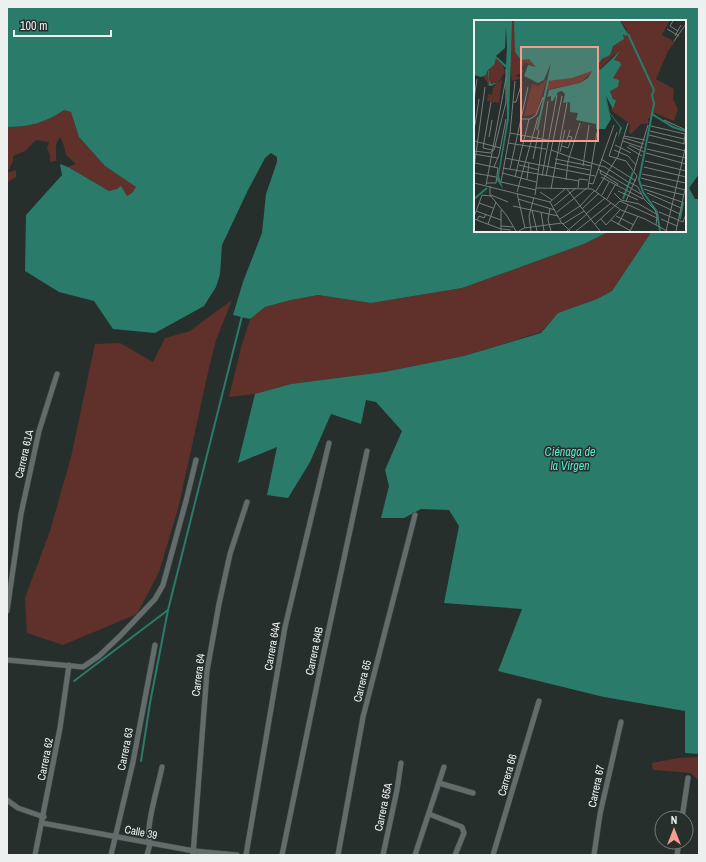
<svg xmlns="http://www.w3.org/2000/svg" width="706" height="862" viewBox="0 0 706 862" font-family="'Archivo Narrow',sans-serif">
	<rect width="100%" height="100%" fill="#272f2d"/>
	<g fill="#5f312a">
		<path d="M64,110L71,112L79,137L105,166L136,187L132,193L127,196L117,189L109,191L68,167L76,164L66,155L63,143L60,137L56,144V161L50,162V155L47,148L49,142L36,140L25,151L13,156V161L7,173L16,170V177L7,183V127C29,127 45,123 64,110Z"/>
		<polygon points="610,231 652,231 612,291 597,299 558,313 541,332 464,356 384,372 291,384 255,394 229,397 241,348 250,319 265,307 291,300 318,295 371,303 462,288 584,244"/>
		<polygon points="232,300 216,340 209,368 178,509 159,572 137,614 63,645 27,633 25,598 50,531 71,457 95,344 120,343 153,362 165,338 190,331"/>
		<polygon points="696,757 699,757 699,781 691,773 654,770 652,767 652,763 678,758"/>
	</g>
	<path fill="#2b7b6b" d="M7,7H699V174L689,188L695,199H699V754L685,753V711L604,697L498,671L522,609L444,603L459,526L449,510L421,509L404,518H381L389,486L385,470L402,431L376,402L366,400L361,424L331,414L310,462L288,498L267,495L277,447L238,463L255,394L291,384L384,372L464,356L541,333L558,313L597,299L612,291L652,231H685V21H475V231H610L584,244L462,288L371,303L318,295L291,300L265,307L250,319L233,315L243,282L262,233L266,194L277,162V157L271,153L265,158L248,190L222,245L220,274L216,287L204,306L155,333L113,329L94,301L59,292L25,271L26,215L62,175L60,164L68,167L109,191L117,189L121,186L127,196L132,193L136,187L105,166L79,137L71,112L64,110C45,123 29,127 7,127Z"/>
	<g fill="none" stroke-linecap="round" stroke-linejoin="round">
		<g stroke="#2b7b6b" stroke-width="2">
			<polyline points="74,681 168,610"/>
			<polyline points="141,761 150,703 168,610 242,316"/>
		</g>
		<defs>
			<g id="minor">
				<polyline points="7,611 21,514 39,431 57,374"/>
				<polyline points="7,660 83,667 99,656 120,636 155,599 163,585 186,501 196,460"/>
				<polyline points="439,783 473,793"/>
				<polyline points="7,800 18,808 44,817"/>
				<polyline points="429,814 462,827 464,833 455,855"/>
				<polyline points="682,818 688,778"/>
				<polyline points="42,823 194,851 237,855"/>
				<polyline points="35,855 60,728 69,665"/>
				<polyline points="111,855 133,762 155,645"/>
				<path d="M147,855L150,844C144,831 159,783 162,767"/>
				<polyline points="193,855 207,671 219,604 230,554 247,502"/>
				<polyline points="246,855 285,627 329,443"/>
				<polyline points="282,855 319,675 367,451"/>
				<polyline points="338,855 363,717 415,515"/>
				<polyline points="383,855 397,790 401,763"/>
				<polyline points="415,855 444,767"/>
				<polyline points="493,855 539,701"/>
				<polyline points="594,855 600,814 621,722"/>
				<polyline points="677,855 679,842"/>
			</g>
		</defs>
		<use href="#minor" stroke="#444b4a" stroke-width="6"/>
		<use href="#minor" stroke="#626c6a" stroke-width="5"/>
	</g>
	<g text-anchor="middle" stroke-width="3" stroke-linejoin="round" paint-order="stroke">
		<g font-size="11" fill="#ecf1f0" stroke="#272f2d">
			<text transform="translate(24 454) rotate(-77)" y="4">Carrera 61A</text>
			<text transform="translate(272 646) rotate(-80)" y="4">Carrera 64A</text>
			<text transform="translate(314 651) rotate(-78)" y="4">Carrera 64B</text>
			<text transform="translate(198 675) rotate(-83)" y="4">Carrera 64</text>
			<text transform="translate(362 681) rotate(-76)" y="4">Carrera 65</text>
			<text transform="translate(125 749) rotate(-79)" y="4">Carrera 63</text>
			<text transform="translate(45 759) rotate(-79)" y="4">Carrera 62</text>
			<text transform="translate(507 775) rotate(-74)" y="4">Carrera 66</text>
			<text transform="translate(596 786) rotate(-78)" y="4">Carrera 67</text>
			<text transform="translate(383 807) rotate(-78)" y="4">Carrera 65A</text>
			<text transform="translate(141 832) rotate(11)" y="4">Calle 39</text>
		</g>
		<g font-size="12" font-style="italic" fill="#55e8cc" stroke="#272f2d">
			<text x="570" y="456">Ciénaga de<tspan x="570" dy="14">la Virgen</tspan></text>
		</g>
	</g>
	<g transform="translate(474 20)">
		<rect width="212" height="212" fill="#272f2d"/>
		<path d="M37,1L41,2V32L46,38L55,39L62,47L51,42L47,48L50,52L41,56L48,58L38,61L36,47ZM146,1H195L188,15L201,22L194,31L182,59L200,69L199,79L204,89L200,101L181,93L174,99V104H167L157,114L155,113L156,104L137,90L142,80L139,79L136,70L144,67V62L136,57L146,45L140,41L142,33L125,50L123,47L139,26L150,17L149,14L153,10ZM22,38L29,45L31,52L25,61L15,65L9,56L12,55ZM115,51H119L106,63L72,70L76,60L98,58ZM28,59L25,83L13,81L14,74L18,75L19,67ZM73,59L62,94L50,96L58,64L64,66Z" fill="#5f312a"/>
		<path d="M0,1H38L35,99L25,156L29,169L23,160L33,99L32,48L22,38L20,45L14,50L15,51V60L17,64L25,62L17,66L13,65L15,64L14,50L12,55L7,57L0,55ZM32,6L33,28L32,45L22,36L31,28ZM40,1H146L154,14L152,16L149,14L150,19L139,26L136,35L128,39L123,47L126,50L146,31L140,40L146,42L147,45L139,58L136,57L145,60L144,67L136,71L139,79L142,80L139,89L132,76L136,93L148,108L144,118L146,107L136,94L131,77L137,99L131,109H122V104L102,100L104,93L96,92V82L89,83L91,74L88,71L84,72L79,81H77V76L73,77L75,70L106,63L114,58L118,51L98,58L73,61L77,43L70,60L64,63L50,56L54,45L62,47L55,39L47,40L41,32Z" fill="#2b7b6b" fill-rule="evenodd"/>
		<path fill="none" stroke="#2b7b6b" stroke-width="2" d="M154,14L180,70L178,75L180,84L178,94L199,107L211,111M178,94L165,160L169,172L183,192L186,211M63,110L74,61M0,179L13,168M149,179L159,152M206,199L209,182"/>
		<path fill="none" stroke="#767d7b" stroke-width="1" d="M199,1L196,6L204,11M193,9L205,16M201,16L207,5M200,21L212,4M41,61L36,113L27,162L62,170M0,80L3,59M17,82L9,128L18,130M39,82H42L48,62M47,99H56L62,95L69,77M190,100L212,110M1,105L5,79M177,106L211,114L210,124M176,111L210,119M143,112L135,136L152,141L163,156L152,181M36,113L52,116M175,115L211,124M52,116L78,121M150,116L171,120M15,117L18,100M150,118L170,124M0,121L27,128M149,121L169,128M174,122L212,131M34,123L72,129M92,123L96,110M141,125L157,133M155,125L170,132M88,126L94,128L98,117L94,116M153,127L168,136M173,129L212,138M77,130L96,137M140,130L154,136L162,145M0,131L17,133M17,132L20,130L32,82V49M86,132L91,110M172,133L212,144M0,134L24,138M96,137L131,147L154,162M31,138L121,156M59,139L65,110M81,139L117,146M127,139L162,161M171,141L212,151M1,143L24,148L22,163H12M81,143L116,150M45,145L65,150M109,146L115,105M20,147L25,135L32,99M170,147L212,157M0,148L11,67M29,148L105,161M36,149L54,67M124,149L167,174M127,150L126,153L144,164L143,166M160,151L174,105M0,153L22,157M28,153L62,162M168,154L212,163M68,156L83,75M72,156L88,76M41,157L55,99M127,157L169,179M167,158L211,170M53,159L55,143M92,160L94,141L106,103M155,162L164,167L170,179L181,190L183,196L182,205M0,163L76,182L87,202L96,211M114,163L119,164L140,105M12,165L32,58M168,165L210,175M16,166V175L33,196L42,211M62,168L118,169L147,190L171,199L193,211M92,168L126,211M104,168L105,159L114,160M114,168L123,112M77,169L93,83M170,169L208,182M122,171L144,136L154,103M144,171L164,180M43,172L64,97M66,172L78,180M43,173L51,208M140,173L147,180L165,184L182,194M173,173L207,188M17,175L34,182M61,175L74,81M128,175L135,162M44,179L81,190M133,179L141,165M146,181L183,198M178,181L206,194M76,182L91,169M5,183L19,188M39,186L84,196M80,186L102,168M106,186L121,170M76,188L74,200L77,211M108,189L125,173M58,190L63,211M2,191L27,200M67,192L70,211M83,192L113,168M185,192L209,202L212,194M112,194L131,178M142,196L160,205M0,197L8,175L17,176M0,199L27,209L37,210M86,199L106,186M127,199L132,205L146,190M187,199L203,206M3,200L5,196L10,198L12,194M137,200L157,211M14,204L22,182M89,204L110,191M121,204L146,181M144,205L154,185M27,206L39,207M27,211V190M45,211L50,208L88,203M57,211L55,196L60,177M93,211L113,194M102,211L137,183M156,211L164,196M192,211L212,125M202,211L212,165"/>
		<path fill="#f59d8f" fill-opacity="0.15" stroke="#f59d8f" stroke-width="2" d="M47,27H124V121H47Z"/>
		<rect width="212" height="212" fill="none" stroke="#ecf1f0" stroke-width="2"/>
	</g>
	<rect width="706" height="862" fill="none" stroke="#ecf1f0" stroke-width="16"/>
	<g transform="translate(674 830)"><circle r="19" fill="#272f2d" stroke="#767d7b"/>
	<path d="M0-3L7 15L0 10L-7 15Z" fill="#f59d8f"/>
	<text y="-6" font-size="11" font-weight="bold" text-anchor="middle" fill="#ecf1f0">N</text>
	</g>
	<path d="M14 30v6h97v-6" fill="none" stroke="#ecf1f0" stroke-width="2"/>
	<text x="20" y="30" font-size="12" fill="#ecf1f0" stroke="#272f2d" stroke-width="3" paint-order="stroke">100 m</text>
</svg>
